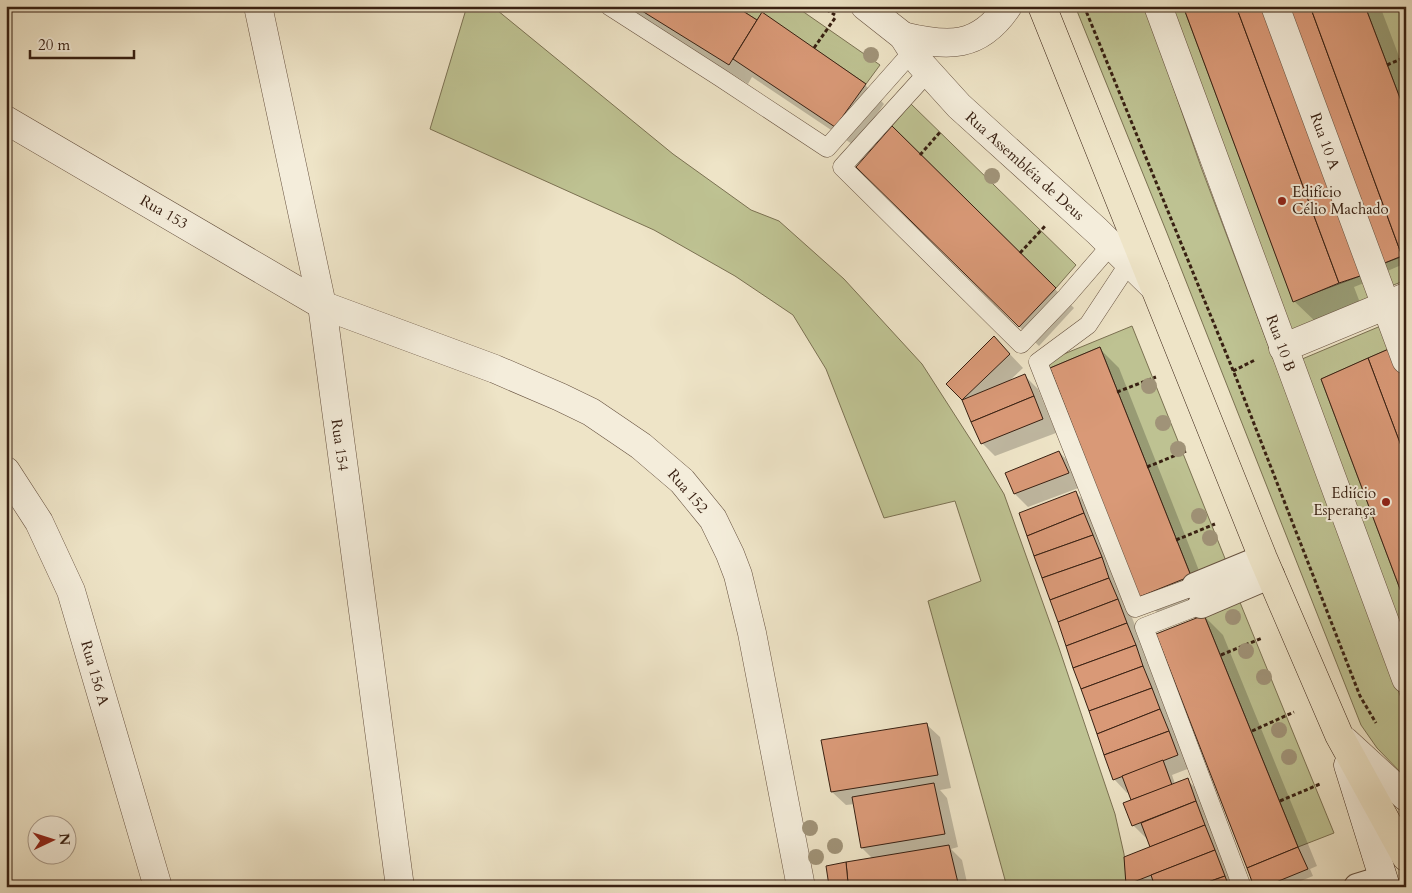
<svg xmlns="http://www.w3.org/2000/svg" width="1412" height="893" viewBox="0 0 1412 893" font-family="Cardo,serif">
	<rect width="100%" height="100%" fill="#eee4c7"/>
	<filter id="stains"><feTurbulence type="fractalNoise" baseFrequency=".004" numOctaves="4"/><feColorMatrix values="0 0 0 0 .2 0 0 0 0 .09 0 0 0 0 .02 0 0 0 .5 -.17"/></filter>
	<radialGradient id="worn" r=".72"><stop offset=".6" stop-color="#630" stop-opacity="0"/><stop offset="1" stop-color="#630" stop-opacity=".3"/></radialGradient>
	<g fill="#bec292" stroke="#7b7152">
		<polygon points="467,6 492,6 673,154 751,210 779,221 844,279 922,364 978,451 1004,494 1059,648 1115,814 1124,854 1127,887 1007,887 928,601 981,581 955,501 884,518 826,369 793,315 735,276 654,230 430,129"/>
		<polygon points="735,6 795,6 880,65 866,84 762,13 757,20"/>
		<polygon points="1075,6 1145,6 1201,167 1406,711 1406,778 1377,748 1361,725 1167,233"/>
		<polygon points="1166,6 1183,6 1293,301 1363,275 1374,300 1285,334"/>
		<polygon points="1365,6 1406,6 1406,114"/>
		<polygon points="911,104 1076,265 1056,288 892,126"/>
		<polygon points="1406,255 1406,280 1386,288 1377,266"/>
		<polygon points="1383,325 1391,348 1321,379 1406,605 1406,656 1295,362"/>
		<polygon points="1132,326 1226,561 1191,576 1100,347 1050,368 1047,361"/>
		<polygon points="1239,600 1334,833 1298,847 1204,615"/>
	</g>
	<g fill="#0003">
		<polygon points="629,6 733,6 758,22 762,14 865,85 884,104 855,146 752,77 748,84 637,14"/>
		<polygon points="1185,6 1369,281 1354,287 1362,308 1319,325 1294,301"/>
		<polygon points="1283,6 1380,6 1406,75 1406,263 1385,272"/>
		<polygon points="892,128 1074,308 1039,346 857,167"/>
		<polygon points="1099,348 1119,368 1209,596 1160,615 1140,596"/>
		<polygon points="1007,351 1023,368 1007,383 1025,376 1038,389 1056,433 995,456 982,443 963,400 948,384"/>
		<polygon points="1398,356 1406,376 1406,602"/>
		<polygon points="1059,452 1073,466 1081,487 1028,507 1015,494 1006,473"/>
		<polygon points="1076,493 1089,506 1190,768 1172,775 1175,784 1187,780 1201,793 1237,887 1130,887 1127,884 1152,848 1148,838 1147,839 1133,825 1134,800 1130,792 1127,793 1114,779"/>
		<polygon points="1204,616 1223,635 1317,866 1310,869 1313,876 1286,887 1256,887"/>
		<polygon points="926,724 940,737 951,788 940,790 947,798 958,847 951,849 962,860 968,887 832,887 831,885 873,859 862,848 855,804 846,805 832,792"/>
	</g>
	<g fill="#d99977" stroke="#382012">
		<polygon points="634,6 735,6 757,20 729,65"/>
		<polygon points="1183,6 1236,6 1339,283 1293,302"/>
		<polygon points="1236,6 1262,6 1363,275 1339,283"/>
		<polygon points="1281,6 1310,6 1402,256 1377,266"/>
		<polygon points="1310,6 1365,6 1406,114 1406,255 1402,256"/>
		<polygon points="762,12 866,84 835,127 733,59"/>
		<polygon points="892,126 1056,288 1019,327 856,167"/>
		<polygon points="994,336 1010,354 962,400 946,384"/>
		<polygon points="1100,347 1191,576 1139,597 1050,368"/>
		<polygon points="1391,348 1406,385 1406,459 1368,358"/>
		<polygon points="1368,358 1406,459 1406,605 1321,379"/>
		<polygon points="1025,374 1034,396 971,422 962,400"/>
		<polygon points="1034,396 1043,419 981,444 971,422"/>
		<polygon points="1059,451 1069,473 1014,494 1005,473"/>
		<polygon points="1076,491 1084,513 1027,536 1019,513"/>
		<polygon points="1084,513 1093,535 1034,556 1027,536"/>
		<polygon points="1093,535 1102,557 1042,578 1034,556"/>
		<polygon points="1102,557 1109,578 1050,600 1042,578"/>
		<polygon points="1109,578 1118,599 1058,622 1050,600"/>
		<polygon points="1118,599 1127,623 1066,646 1058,622"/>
		<polygon points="1204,615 1298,847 1247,868 1156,634"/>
		<polygon points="1127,623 1136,645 1073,668 1066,646"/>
		<polygon points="1136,645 1143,666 1081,689 1073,668"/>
		<polygon points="1143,666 1152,688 1089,711 1081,689"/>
		<polygon points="1152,688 1160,709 1097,734 1089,711"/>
		<polygon points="1160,709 1169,731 1104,755 1097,734"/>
		<polygon points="927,723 938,775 831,792 821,740"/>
		<polygon points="1169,731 1178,755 1113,780 1104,755"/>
		<polygon points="1163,760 1172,785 1131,800 1122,776"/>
		<polygon points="1188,778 1196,801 1132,826 1123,803"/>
		<polygon points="934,783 945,834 861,848 852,797"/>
		<polygon points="1196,801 1205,825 1150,847 1141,823"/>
		<polygon points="1205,825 1215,850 1126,885 1124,857"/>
		<polygon points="949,845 959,887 855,887 854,882 848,883 846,862"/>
		<polygon points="1298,847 1308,869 1264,887 1254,887 1247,868"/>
		<polygon points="1215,850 1225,876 1194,887 1155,887 1151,875"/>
		<polygon points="846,862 848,883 829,886 826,866"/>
		<polygon points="1225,876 1229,887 1194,887"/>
	</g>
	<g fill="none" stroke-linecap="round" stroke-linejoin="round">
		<defs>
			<g id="service">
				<polyline points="609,6 721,78 827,148 912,52"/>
				<polyline points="928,72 842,167 1021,344 1066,297 1111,245"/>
				<polyline points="1129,263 1088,325 1038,362 1135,608 1195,586"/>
				<polyline points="1201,605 1144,627 1242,887"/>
			</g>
			<g id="pedestrian">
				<polyline points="1195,586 1263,558"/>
				<polyline points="1201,605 1271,575"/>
				<polyline points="1357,887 1383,879"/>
			</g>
			<g id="minor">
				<polyline points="258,6 322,305 400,887"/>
				<polyline points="865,6 903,36 920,63 959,106 1097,231 1155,288"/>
				<polyline points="1158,6 1406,679"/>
				<polyline points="1275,6 1406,360"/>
				<path d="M903,36C948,47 979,49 1008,6"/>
				<polyline points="6,120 322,305 495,369 560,397 591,412 641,446 682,481 713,519 730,554 738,575 752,633 801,887"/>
				<polyline points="1283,348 1406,297"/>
				<polyline points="6,471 39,522 71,591 158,887"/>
			</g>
			<polyline id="tertiary" points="1345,741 1406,797"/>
			<polyline id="secondary" points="1348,765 1386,887"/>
			<polyline id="primary" points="1042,6 1263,558 1339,735 1406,857"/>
		</defs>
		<use href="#service" stroke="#66513f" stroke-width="19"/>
		<use href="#pedestrian" stroke="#66513f" stroke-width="28"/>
		<use href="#minor" stroke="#66513f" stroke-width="29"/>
		<use href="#tertiary" stroke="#66513f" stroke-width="29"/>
		<use href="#secondary" stroke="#382012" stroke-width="29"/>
		<use href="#primary" stroke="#382012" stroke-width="29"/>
		<g stroke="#382012" stroke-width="3" stroke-dasharray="4 2.5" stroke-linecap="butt">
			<polyline points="821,6 835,15"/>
			<polyline points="1084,6 1237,380 1360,696 1376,723"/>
			<polyline points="814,48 835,18"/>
			<polyline points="1387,65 1406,57"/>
			<polyline points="920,155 941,131"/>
			<polyline points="1020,253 1045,226"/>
			<polyline points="1233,371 1255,360"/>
			<polyline points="1117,392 1156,377"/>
			<polyline points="1147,467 1186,451"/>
			<polyline points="1176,540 1215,524"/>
			<polyline points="1221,655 1262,638"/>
			<polyline points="1252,731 1294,712"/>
			<polyline points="1280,801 1320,784"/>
		</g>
		<use href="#service" stroke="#f4eddb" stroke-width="18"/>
		<use href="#pedestrian" stroke="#f4eddb" stroke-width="26"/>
		<use href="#minor" stroke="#f4eddb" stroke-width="28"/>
		<use href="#tertiary" stroke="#f4eddb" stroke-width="28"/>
		<use href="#secondary" stroke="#f4eddb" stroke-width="28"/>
		<use href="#primary" stroke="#eee4c7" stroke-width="28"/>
	</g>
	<g fill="#a09378">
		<circle cx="871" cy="55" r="8"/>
		<circle cx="992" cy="176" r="8"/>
		<circle cx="1149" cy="386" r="8"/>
		<circle cx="1163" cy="423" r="8"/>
		<circle cx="1178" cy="449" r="8"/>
		<circle cx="1199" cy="516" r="8"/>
		<circle cx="1210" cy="538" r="8"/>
		<circle cx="1233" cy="617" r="8"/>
		<circle cx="1246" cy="651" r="8"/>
		<circle cx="1264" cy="677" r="8"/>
		<circle cx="1279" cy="730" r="8"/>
		<circle cx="1289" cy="757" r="8"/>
		<circle cx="810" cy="828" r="8"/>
		<circle cx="835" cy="846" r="8"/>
		<circle cx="816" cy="857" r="8"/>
	</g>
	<g fill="#8f2418" stroke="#f4eddb" stroke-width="2">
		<circle cx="1282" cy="201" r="5"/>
		<circle cx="1386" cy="502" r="5"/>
	</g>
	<g text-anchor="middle" stroke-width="4" stroke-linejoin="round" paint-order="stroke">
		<g font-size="15" fill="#382012" stroke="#f4eddb">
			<text transform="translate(1325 141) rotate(70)" y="5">Rua 10 A</text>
			<text transform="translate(1025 166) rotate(42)" y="5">Rua Assembléia de Deus</text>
			<text transform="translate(164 212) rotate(30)" y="5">Rua 153</text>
			<text transform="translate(1281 343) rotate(70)" y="5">Rua 10 B</text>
			<text transform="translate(340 445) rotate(82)" y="5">Rua 154</text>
			<text transform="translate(688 491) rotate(49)" y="5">Rua 152</text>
			<text transform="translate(95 673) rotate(74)" y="5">Rua 156 A</text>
		</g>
		<g font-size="15" fill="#382012" stroke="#f4eddb" text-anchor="start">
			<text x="1292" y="197">Edifício<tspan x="1292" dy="17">Célio Machado</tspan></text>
			<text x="1376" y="498" text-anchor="end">Ediício<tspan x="1376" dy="17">Esperança</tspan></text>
		</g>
	</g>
	<rect width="1412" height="893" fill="none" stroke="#eee4c7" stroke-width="25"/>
	<rect x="8" y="8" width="1397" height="878" fill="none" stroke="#382012" stroke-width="2.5"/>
	<rect x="12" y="12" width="1387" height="868" fill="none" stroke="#382012"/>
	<g transform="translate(52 840) rotate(86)"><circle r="24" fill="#f4eddb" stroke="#a99b8b"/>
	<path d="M0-4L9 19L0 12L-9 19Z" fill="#8f2418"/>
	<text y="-8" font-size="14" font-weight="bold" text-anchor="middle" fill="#382012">N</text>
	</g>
	<path d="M30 50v8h104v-8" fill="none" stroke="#382012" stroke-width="2.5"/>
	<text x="38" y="50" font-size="15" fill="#382012" stroke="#f4eddb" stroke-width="4" paint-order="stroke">20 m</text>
	<rect width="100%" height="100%" filter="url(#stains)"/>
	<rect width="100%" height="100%" fill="url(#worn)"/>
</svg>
